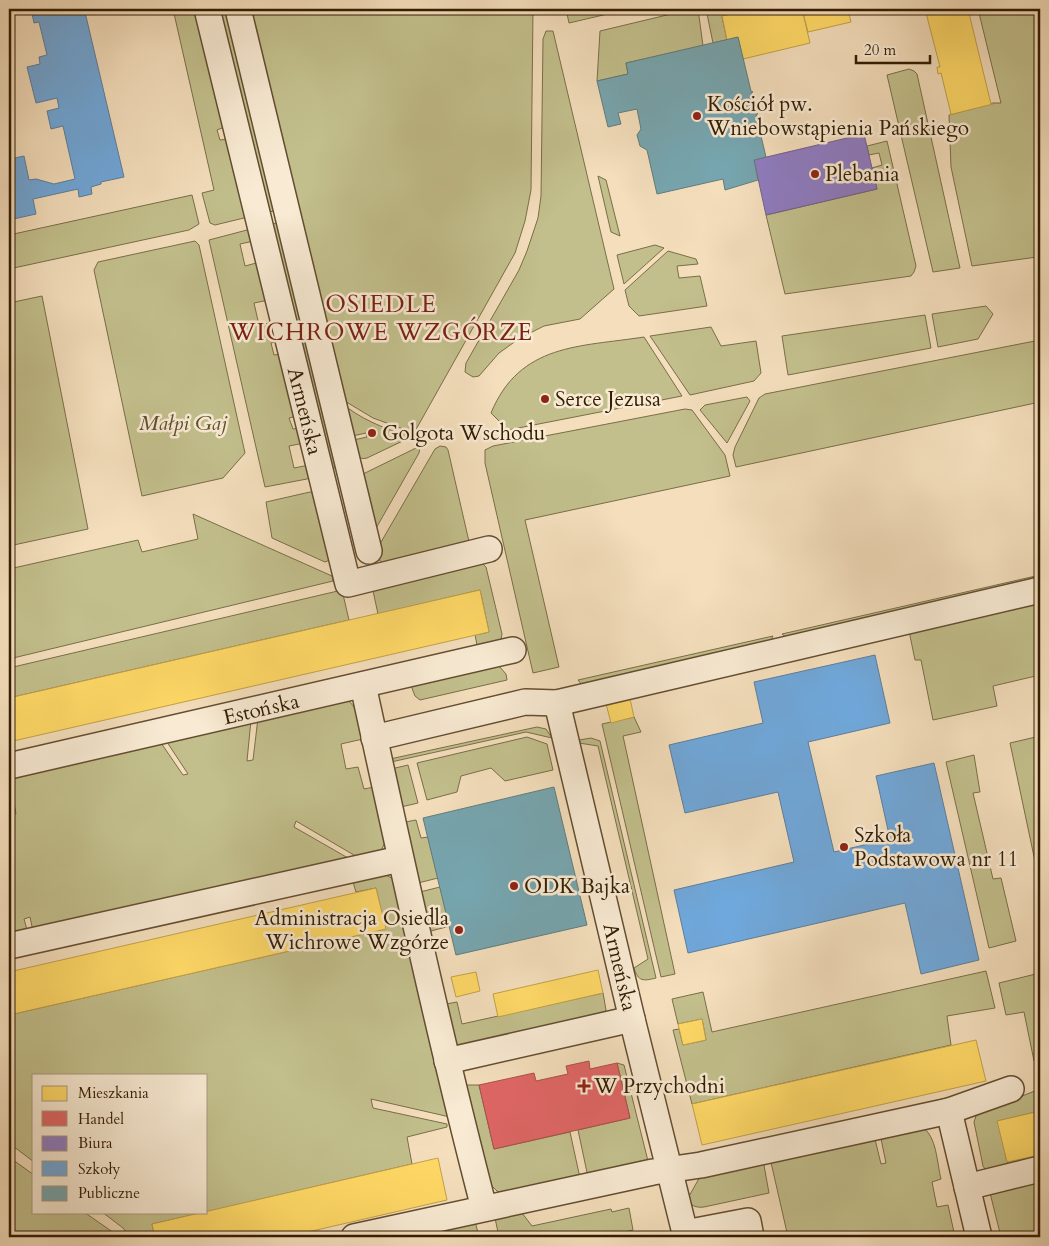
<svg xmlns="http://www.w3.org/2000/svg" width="1049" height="1246" viewBox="0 0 1049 1246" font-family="Cardo,serif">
	<rect width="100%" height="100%" fill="#f4debc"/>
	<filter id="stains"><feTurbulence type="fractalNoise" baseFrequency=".004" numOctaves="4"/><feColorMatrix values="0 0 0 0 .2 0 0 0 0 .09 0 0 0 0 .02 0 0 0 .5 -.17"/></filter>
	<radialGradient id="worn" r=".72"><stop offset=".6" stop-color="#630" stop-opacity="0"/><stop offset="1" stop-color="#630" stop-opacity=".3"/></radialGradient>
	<g fill="#c2bf8c" stroke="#7a6e48">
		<polygon points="173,9 198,9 227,126 217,130 220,140 230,139 248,212 244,218 215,225 210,223 202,193 214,190"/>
		<polygon points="216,9 230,9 274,211 269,212"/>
		<polygon points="244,9 533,9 531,190 525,221 515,253 414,433 373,418 338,397"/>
		<polygon points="566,9 629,9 569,23"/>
		<polygon points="692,9 698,9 703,46 626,63 628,74 597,81 600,31"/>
		<polygon points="706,9 733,9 733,14 722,17 727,40 713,43"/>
		<polygon points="978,9 1040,9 1040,261 1037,257 972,266 951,167 949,115 993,103 1001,103"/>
		<polygon points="546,31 553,31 614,289 580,319 544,326 520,338 499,353 479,376 473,377 465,372 466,363 519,270 527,251 538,218 541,196 543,39"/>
		<polygon points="909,69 914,71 917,74 960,268 933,272 887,75"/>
		<polygon points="887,141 916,266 914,272 911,276 785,294 766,215 877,189 872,168 882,165 879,153 869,155 867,146"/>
		<polygon points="598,176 606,180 620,236 611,232"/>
		<polygon points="192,195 199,224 189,230 9,269 9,235"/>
		<polygon points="275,223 278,223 337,468 330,468 271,227"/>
		<polygon points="247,230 253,234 254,241 240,244 245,266 260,262 269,300 254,303 259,325 275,322 279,341 271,343 274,355 282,354 297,416 289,418 293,429 300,428 304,443 289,446 294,468 309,465 309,478 307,479 265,487 209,240"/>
		<polygon points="195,241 199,245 245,453 223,478 142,496 94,270 98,262"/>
		<polygon points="655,245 664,248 624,284 617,255"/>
		<polygon points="668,251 696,259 698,264 677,266 679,278 700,276 707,306 639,316 629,306 625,290"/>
		<polygon points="42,296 88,529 9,546 9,303"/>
		<polygon points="986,306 993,314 978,339 938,347 932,314"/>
		<polygon points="925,315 931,348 788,375 782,336"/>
		<polygon points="711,327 721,346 756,341 761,373 754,381 690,395 650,336"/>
		<path d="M644,337L682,396L508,430L491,413C520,343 580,347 644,337Z"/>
		<polygon points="1040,340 1040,402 736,467 733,455 735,447 759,398 765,394"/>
		<polygon points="747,397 750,401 727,443 700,410 705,405"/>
		<path d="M339,401C360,419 383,428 408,436L409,438L367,458C355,461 353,450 349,441L367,437L366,433L348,437Z"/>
		<polygon points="685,409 692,410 725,455 730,476 525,520 559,667 533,673 485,463 485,450 493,446"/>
		<polygon points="440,446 446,447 448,450 470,546 385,565 378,559 377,549 435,449"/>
		<polygon points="416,448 420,448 419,453 375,530 361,475"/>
		<polygon points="310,492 313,492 330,560 325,562 272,538 266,502"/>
		<polygon points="193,514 332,576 333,581 9,659 9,569 138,540 142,552 198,539"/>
		<polygon points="482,563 486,567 502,634 501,640 478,650 475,635 489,632 480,590 378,614 372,586"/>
		<polygon points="1040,575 1040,582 788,639 782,634"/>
		<polygon points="342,590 349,620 9,698 9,668"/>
		<polygon points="1040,602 1040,675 993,686 997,706 933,720 921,660 915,660 909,631"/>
		<polygon points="773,636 770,643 583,686 578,680"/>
		<polygon points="499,666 506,674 507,680 420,700 415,696 410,683"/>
		<path d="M346,699C359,707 360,725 363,739L341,744L346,769L358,767L364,789L374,787L386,840L381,851L364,861L296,821L294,827L355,862L34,936L30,917L24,919L29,937L9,942V812L10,816L16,814L9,775L159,740L183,775L188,774L165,739L251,720L247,761L253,760L258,718Z"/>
		<polygon points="634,717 641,732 623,736 675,974 661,977 602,724"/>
		<polygon points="537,727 546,729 552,738 526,732 391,762 390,759"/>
		<polygon points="1040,736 1040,885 1010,743"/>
		<polygon points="527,737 547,744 553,770 505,781 491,768 461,776 457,792 427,800 417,763"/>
		<path d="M591,738L600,741L656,978C644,981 638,982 634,968L648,959L598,746L579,743V740Z"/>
		<polygon points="974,755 980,792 973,793 993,879 1001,878 1016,941 989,948 946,762"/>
		<polygon points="408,765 418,803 401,807 387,770"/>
		<polygon points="416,820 421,838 428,837 438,878 414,884 400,823"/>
		<polygon points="386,875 395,880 450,1117 371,1099 373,1108 447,1124 447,1127 407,1137 412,1164 206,1212 206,1075 34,1075 34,1162 9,1143 9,1015 385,929 376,888 356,892 352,879"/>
		<polygon points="440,887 450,926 431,931 425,927 416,893"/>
		<polygon points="986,971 995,1008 947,1016 951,1045 692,1104 673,1030 679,1029 683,1045 706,1040 702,1019 678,1024 672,999 703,992 712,1032"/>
		<polygon points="1040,973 1040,1056 1034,1061 1024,1012 1006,1015 999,983"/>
		<polygon points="603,993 606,1010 601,1016 460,1048 453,1041 446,1004 457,1002 462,1024"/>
		<polygon points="617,1063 624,1065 649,1165 588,1177 578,1130 630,1118"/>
		<polygon points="463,1085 479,1085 494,1149 570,1132 580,1178 505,1194 497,1191 491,1185"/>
		<polygon points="1040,1089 1040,1111 998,1121 1007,1162 1013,1167 987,1172 983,1166 974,1122 976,1116 981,1112"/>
		<path d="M922,1127C937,1136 937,1164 941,1179L932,1182L937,1207L948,1205L955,1237H788L770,1158L874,1135L881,1164L886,1163L880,1134Z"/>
		<polygon points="9,1157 34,1175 34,1212 84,1212 114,1233 96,1237 9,1237"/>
		<path d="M763,1160L769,1193L704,1207C696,1208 690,1206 688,1198L701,1175Z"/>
		<polygon points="1040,1176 1040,1237 1001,1237 990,1193"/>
		<polygon points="629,1208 633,1230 601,1237 499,1237 495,1218 522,1213 532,1226 611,1209 612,1212"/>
		<polygon points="102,1212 205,1212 152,1224 155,1237 130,1237 123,1228"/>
		<polygon points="474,1217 479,1237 433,1237 443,1224"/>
	</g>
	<g fill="#ffd966" stroke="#c2a148">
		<polygon points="754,9 802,9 810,43 743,59 738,37 727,40 722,16"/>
		<polygon points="802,9 848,9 851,22 808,32"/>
		<polygon points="925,9 968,9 991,104 993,104 949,115 951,114 941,73 938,74 937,67 940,67"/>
		<polygon points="480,590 489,632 9,742 9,698"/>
		<polygon points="629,694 634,717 611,723 605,700"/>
		<polygon points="376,888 386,929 9,1015 9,972"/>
		<polygon points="598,970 603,993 498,1017 493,994"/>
		<polygon points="476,972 480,991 456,997 451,977"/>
		<polygon points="702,1019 706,1040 683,1045 678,1024"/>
		<polygon points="976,1040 986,1081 702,1145 692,1104"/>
		<polygon points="1040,1111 1040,1155 1007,1162 997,1121"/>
		<polygon points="438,1158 447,1200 286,1237 155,1237 152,1224"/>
	</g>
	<polygon fill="#e06666" stroke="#ac5048" points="589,1061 590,1069 617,1063 630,1118 494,1149 479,1085 534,1073 536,1081 568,1074 566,1066"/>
	<polygon fill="#8e7cc3" stroke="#736089" points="864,134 877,189 766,215 754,160"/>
	<g fill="#6fa8dc" stroke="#5d7e9b">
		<polygon points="31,9 90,9 90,11 85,12 124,177 101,182 101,184 91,187 92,194 79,197 78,189 33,199 36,214 9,220 9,184 15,183 10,159 24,156 29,180 36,179 54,184 75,179 63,126 51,129 47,111 59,108 57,98 36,103 27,67 40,64 39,57 47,55 39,22 34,23"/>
		<polygon points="875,655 890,723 808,742 834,852 890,839 876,776 934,763 979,960 921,974 905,903 688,953 674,890 794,862 778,792 685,813 669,745 763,723 754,682"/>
	</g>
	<g fill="#76a5af" stroke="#627c7b">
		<polygon points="738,37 751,91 753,92 751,93 752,97 754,96 753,102 755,103 754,103 755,107 757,108 755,109 756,113 758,114 756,114 757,118 759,118 758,123 760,124 759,125 760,129 762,130 760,130 763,135 761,136 766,157 754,160 758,180 725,190 723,179 657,194 647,150 640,146 637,135 641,129 637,109 618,113 621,124 608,127 597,81 628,74 626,63"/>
		<polygon points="554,787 587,925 456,955 423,818"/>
	</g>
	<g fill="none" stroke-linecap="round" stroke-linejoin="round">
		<defs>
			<g id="minor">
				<polyline points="207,9 348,584 489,549"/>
				<polyline points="238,9 369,551"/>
				<path d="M363,685C401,860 439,1035 484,1208"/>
				<polyline points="557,703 632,1019 686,1237"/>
				<polyline points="374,738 525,702 557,703 1040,590"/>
				<polyline points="9,766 513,650"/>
				<polyline points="9,946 400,859"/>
				<polyline points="447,1061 632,1019"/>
				<polyline points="949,1111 979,1237"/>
				<polyline points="967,1187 1040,1169"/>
				<polyline points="685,1233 748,1221 751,1237"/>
				<polyline points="354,1237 653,1172 701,1165 949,1111 1011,1089"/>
			</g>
		</defs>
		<use href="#minor" stroke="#634d31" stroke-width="28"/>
		<use href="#minor" stroke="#f8ead3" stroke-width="25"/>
	</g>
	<g fill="#8f2418" stroke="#f8ead3" stroke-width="2">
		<circle cx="697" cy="116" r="5"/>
		<circle cx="815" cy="174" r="5"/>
		<circle cx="545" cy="399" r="5"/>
		<circle cx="372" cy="433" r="5"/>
		<circle cx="844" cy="847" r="5"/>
		<circle cx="514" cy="886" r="5"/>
		<circle cx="459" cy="930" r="5"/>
		<path d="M581.5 1078.5h5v5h5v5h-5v5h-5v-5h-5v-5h5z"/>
	</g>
	<g text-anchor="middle" stroke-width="5" stroke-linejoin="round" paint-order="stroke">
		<g font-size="21" fill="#331d03" stroke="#f8ead3" text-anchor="start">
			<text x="707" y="111">Kościół pw.<tspan x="707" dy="24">Wniebowstąpienia Pańskiego</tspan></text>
			<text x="825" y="181">Plebania</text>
			<text x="555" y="406">Serce Jezusa</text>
			<text x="382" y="440">Golgota Wschodu</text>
			<text x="854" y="842">Szkoła<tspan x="854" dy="24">Podstawowa nr 11</tspan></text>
			<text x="524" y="893">ODK Bajka</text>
			<text x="449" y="925" text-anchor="end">Administracja Osiedla<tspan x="449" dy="24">Wichrowe Wzgórze</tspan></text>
			<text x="594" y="1093">W Przychodni</text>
		</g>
		<g font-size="21" fill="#331d03" stroke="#f8ead3">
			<text transform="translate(305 411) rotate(76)" y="7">Armeńska</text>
			<text transform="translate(261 709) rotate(-13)" y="7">Estońska</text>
			<text transform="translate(620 967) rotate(77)" y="7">Armeńska</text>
		</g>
		<g font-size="21" font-style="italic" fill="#5e4e2c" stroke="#f8ead3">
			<text x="183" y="430">Małpi Gaj</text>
		</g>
		<g font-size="24" letter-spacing="1" fill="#7a1f14" stroke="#f8ead3">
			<text x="381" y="312">OSIEDLE<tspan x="381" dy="28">WICHROWE WZGÓRZE</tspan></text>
		</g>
	</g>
	<rect width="1049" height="1246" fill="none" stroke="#f4debc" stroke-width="30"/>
	<rect x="10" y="10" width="1029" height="1226" fill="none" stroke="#331d03" stroke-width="2.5"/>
	<rect x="15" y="15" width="1019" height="1216" fill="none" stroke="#331d03"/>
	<rect x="32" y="1074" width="175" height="140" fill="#f8ead3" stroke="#a99880"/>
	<rect x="42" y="1086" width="25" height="15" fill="#ffd966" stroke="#a99880"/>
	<text x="78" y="1098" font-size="15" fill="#331d03">Mieszkania</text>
	<rect x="42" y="1111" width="25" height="15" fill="#e06666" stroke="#a99880"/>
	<text x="78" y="1124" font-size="15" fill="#331d03">Handel</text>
	<rect x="42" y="1136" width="25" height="15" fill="#8e7cc3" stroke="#a99880"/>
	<text x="78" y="1148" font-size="15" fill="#331d03">Biura</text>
	<rect x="42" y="1161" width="25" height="15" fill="#6fa8dc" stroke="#a99880"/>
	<text x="78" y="1174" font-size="15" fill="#331d03">Szkoły</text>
	<rect x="42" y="1186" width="25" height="15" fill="#76a5af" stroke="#a99880"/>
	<text x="78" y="1198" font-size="15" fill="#331d03">Publiczne</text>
	<path d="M856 55v8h74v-8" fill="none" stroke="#331d03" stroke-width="2.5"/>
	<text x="864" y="55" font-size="15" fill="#331d03" stroke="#f8ead3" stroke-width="4" paint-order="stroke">20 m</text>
	<rect width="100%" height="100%" filter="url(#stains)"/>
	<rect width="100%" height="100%" fill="url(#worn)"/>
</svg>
